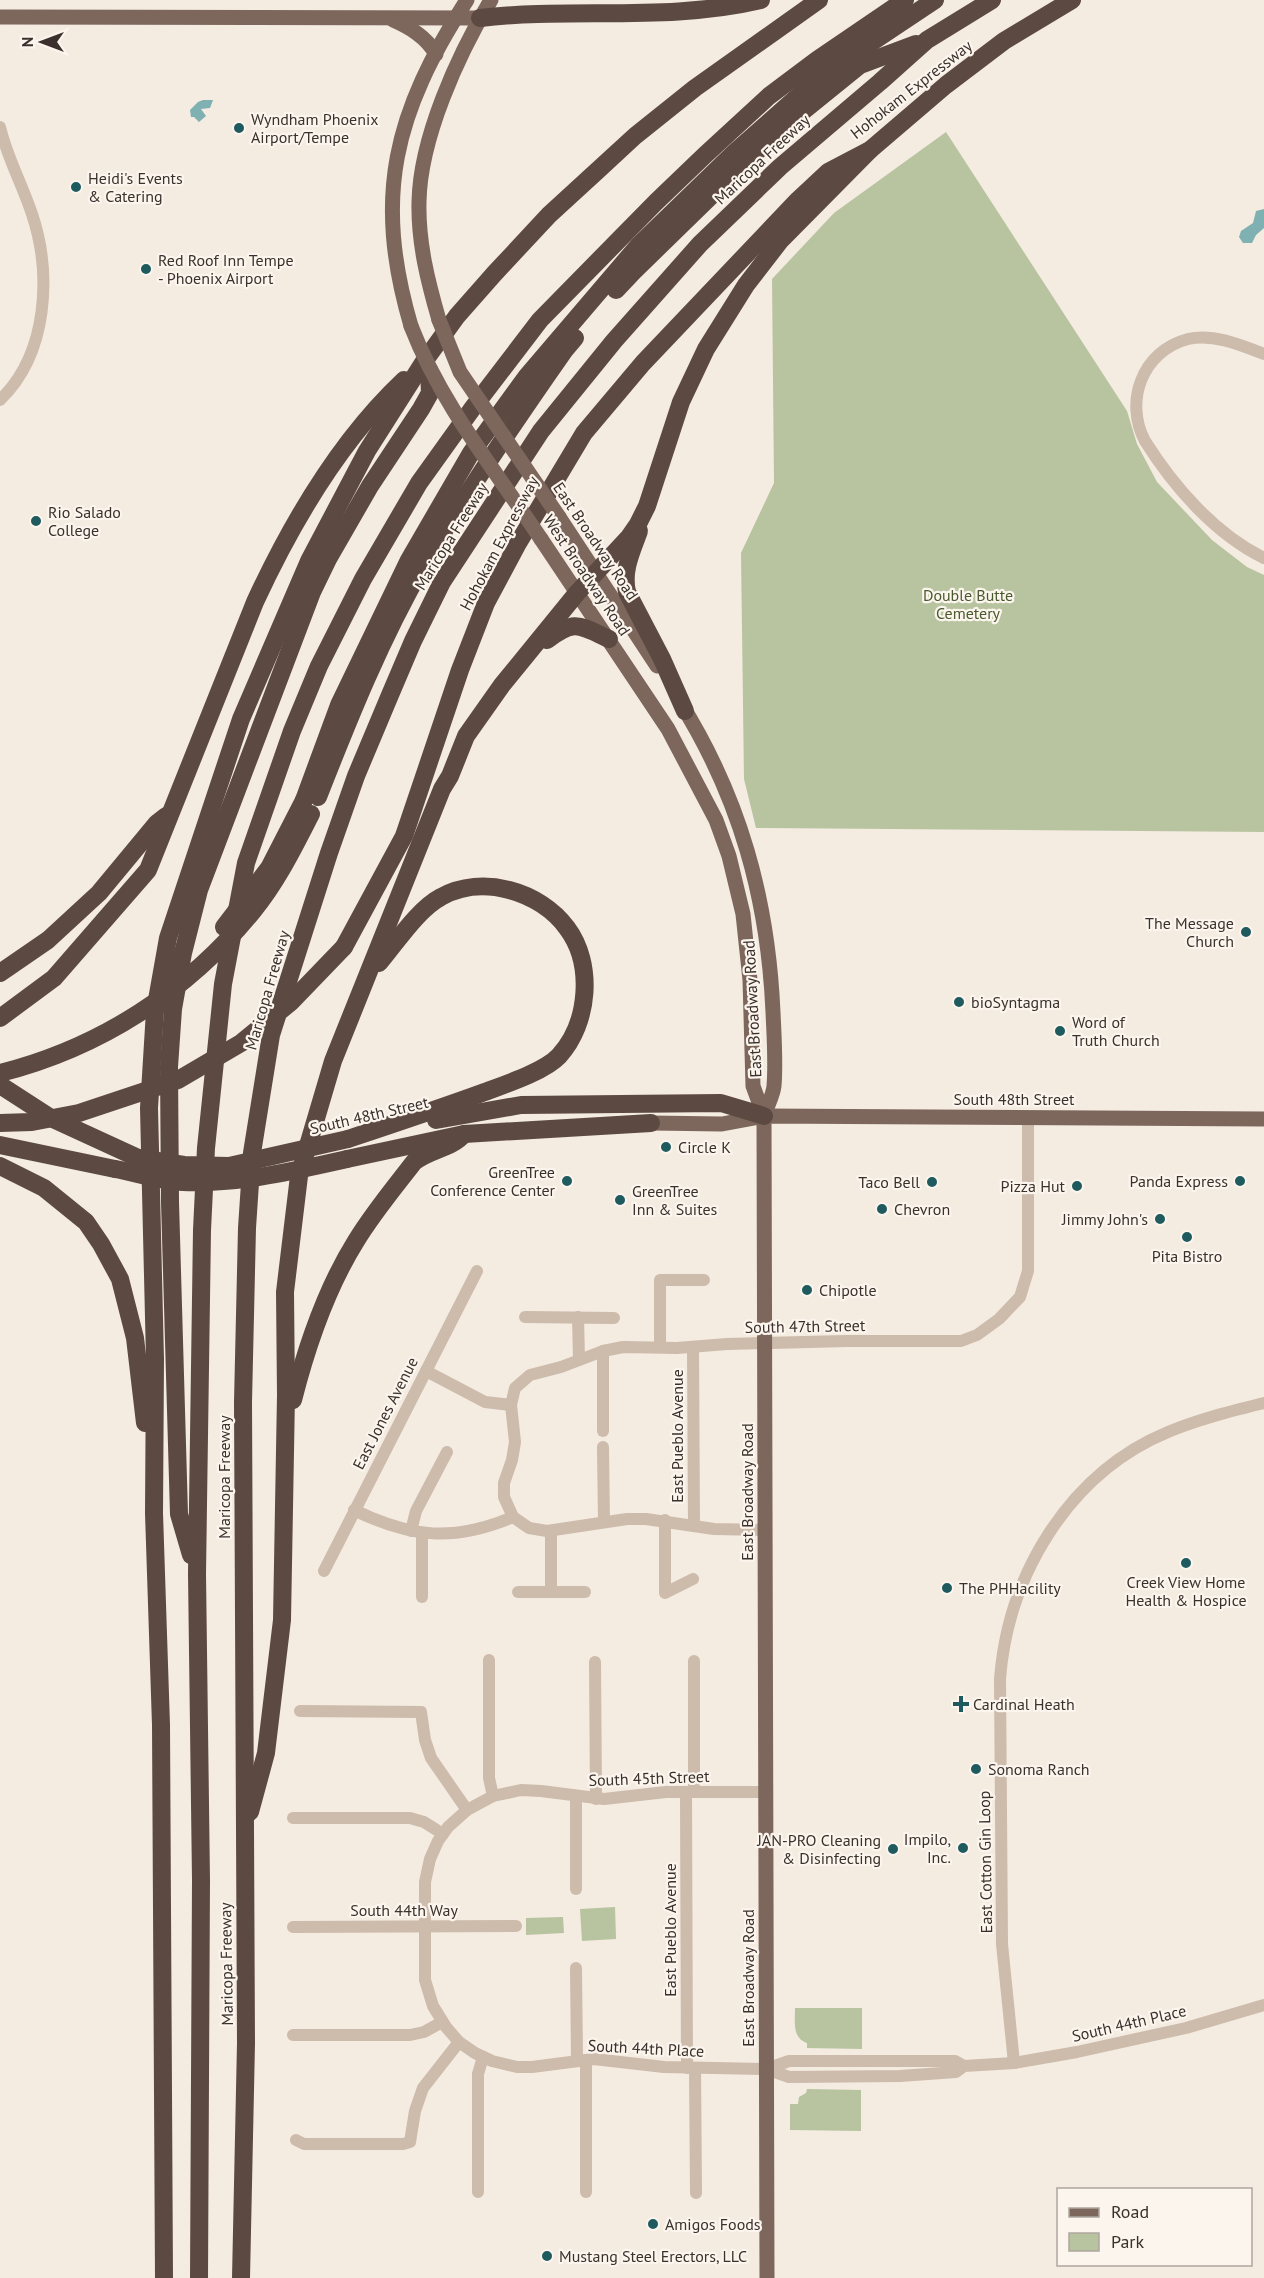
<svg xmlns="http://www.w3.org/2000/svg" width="1264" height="2278" viewBox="0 0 1264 2278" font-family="'PT Sans',sans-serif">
	<rect width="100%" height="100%" fill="#f4ebe1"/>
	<g fill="#b8c4a0">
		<polygon points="946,132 1127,411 1137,444 1157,482 1212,540 1247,567 1264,575 1264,832 756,828 744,779 741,553 774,483 772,279 834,213"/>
		<polygon points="615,1907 616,1939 582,1941 580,1909"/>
		<polygon points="563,1917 564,1933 526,1935 526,1918"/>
		<path d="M795,2008H862V2049L807,2048V2043C792,2038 795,2022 795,2008Z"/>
		<polygon points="807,2089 861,2090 861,2131 790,2130 790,2104 798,2104 799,2097 806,2093"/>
	</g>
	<g fill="#7fb0b2">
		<polygon points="203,100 213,100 210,108 201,109 206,116 199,122 194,117 191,117 190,110 198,102"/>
		<polygon points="1264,209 1264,228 1256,235 1252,243 1243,243 1239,237 1241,231 1253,223 1256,211"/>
	</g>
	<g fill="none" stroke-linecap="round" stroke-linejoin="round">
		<g stroke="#cdbbac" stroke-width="12">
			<path d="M0,127C7,157 22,184 32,214C52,274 48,354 0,400"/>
			<path d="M1264,354C1241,345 1213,333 1188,339C1142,351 1124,402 1145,441C1174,487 1215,534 1264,558"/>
			<polyline points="525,1317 614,1318"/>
			<polyline points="578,1317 579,1360"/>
			<polyline points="660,1347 660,1280 704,1280"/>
			<polyline points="693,1347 694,1526"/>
			<polyline points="603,1351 603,1431"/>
			<polyline points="426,1371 485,1402 511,1405 515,1388 530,1375 561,1367 603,1351 623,1347 677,1348 727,1344 847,1341 961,1341 977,1335 999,1319 1020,1297 1028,1271 1028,1118"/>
			<polyline points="511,1405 515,1442 512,1460 504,1483 504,1497 513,1517 529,1528 547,1531 627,1519 646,1519 714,1529 765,1530"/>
			<polyline points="603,1447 604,1522"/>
			<path d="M354,1510C411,1538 454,1542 513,1517"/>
			<polyline points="665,1520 665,1593 693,1579"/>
			<polyline points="411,1531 416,1511 447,1452"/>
			<polyline points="551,1531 551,1592"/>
			<polyline points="324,1571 477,1271"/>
			<polyline points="518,1592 585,1592"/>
			<polyline points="422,1597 422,1533"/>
			<polyline points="489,1660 489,1778 493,1796"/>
			<polyline points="694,1661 694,1792"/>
			<polyline points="595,1662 596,1799"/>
			<polyline points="300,1711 421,1712 425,1740 431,1758 467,1810"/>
			<polyline points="686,1792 687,2068"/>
			<polyline points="766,1792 666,1792 604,1799 541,1791 521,1790 493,1796 467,1810 448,1827 438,1841 430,1859 425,1882 425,1980 433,2006 446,2027 459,2042 475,2053 492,2061 517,2067 532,2067 594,2059 664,2067 766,2069 789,2077 900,2076 956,2072 964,2066 1014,2063 1077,2052 1186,2028 1264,2005"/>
			<polyline points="576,1796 576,1889"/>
			<polyline points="293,1818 410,1818 424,1822 443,1834"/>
			<polyline points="293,1927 516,1926"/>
			<polyline points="576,1968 577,2061"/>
			<polyline points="293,2035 410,2035 424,2032 442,2022"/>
			<polyline points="586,2060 586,2192"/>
			<path d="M1014,2063L1002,1944L1000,1679C1008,1575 1069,1473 1168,1432C1199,1419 1232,1411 1264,1403"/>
			<polyline points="695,2068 696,2193"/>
			<polyline points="766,2069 789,2061 955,2061 964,2066"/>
			<polyline points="296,2140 304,2144 403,2144 410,2142 415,2111 423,2088 459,2042"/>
			<polyline points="478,2192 478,2074 483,2057"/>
		</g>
		<g stroke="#7d675c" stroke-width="15">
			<polyline points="0,17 480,18"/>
			<path d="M393,20C411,28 426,37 436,54"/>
			<path d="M439,320C428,282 418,243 419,202C420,138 458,55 491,0"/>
			<path d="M411,326C373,196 394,113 467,0"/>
			<polyline points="559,517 657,666"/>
			<polyline points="541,539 668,729 716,820 729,856 743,914 750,980 753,1086 764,1116"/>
			<path d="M680,702C740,798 768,899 773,1012C774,1036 776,1062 774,1086C773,1096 767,1106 764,1116L767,2278"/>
			<polyline points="651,1123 722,1124 764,1116 1264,1119"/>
		</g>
		<g stroke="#5c4a42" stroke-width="18">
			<path d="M480,18C573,7 668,22 761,0"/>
			<polyline points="616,290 633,272 756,152 797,116 860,65 916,44"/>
			<path d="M639,531C632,551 622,570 627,592L662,659L685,711"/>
			<path d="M547,640C575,619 579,625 609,639"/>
			<path d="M318,797C349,718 381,638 424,564C467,491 515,421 564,351L575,338"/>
			<polyline points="304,800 339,705 409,560 471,453 527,376 638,246 734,153 821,76 935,0"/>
			<polyline points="344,947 404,836 460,670 486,603 517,545 584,433 643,363 798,200 828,172 870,150 946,85 1004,41 1072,0"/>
			<polyline points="0,973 48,940 99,893 157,823 166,816"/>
			<path d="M0,1018L54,978L148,870L255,602C292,522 339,441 404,380"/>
			<polyline points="0,1085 51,1118 138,1158"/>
			<polyline points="436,1120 521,1105 721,1103 764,1116"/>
			<path d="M348,1139C393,1124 438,1109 482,1093C503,1085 544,1072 559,1056C589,1023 594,964 567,928C540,891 482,874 441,897C418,909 396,943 379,963"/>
			<polyline points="0,1145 115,1169"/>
			<polyline points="347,1159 464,1134 651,1123"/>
			<polyline points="0,1166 44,1188 86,1222 101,1244 120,1279 135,1338 145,1423"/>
			<path d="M293,1400C307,1345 326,1289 356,1241C373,1213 394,1188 414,1162C430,1149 451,1149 464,1134"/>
			<polyline points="191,1555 179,1514 170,1202 169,1067 173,1009 183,953 199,890 312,592 328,559 370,486 421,409 430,393 429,370"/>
			<polyline points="250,1812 266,1753 282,1620 286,1395 285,1292 299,1176 333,1061 442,789 450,776 466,736 502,685 577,593 629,537 638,524 647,506 681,402 706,349 746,285 780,241 870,150"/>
			<polyline points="164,2278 161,1725 154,1513 155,1359 149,1108 155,1011 168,938 241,719 309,561 367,451 423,363 457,316 494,274 549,215 597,171 635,136 695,88 819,0"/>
			<polyline points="199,2278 201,1880 197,1574 202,1230 206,1148 223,984 246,863 292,731 319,666 363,579 419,483 472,409 540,320 656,202 705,155 769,96 817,60 905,0"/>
			<polyline points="241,2278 246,2043 243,1402 247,1228 252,1153 271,1035 329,853 356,776 390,695 413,641 442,582 541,431 614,341 700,244 780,167 880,82 927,40 992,0"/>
		</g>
		<g stroke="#7d675c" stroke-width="15">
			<polyline points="439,320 460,372 559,517"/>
			<path d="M411,326C441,404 495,470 541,539"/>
		</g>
		<g stroke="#5c4a42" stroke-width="18">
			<polyline points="224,927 269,868 304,800"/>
			<path d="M0,1073C100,1048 188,991 253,911C277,882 294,847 311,814"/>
			<polyline points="0,1123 32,1122 79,1113 178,1080 241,1043 291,1002 344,947"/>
			<polyline points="138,1158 184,1165 229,1166 348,1139"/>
			<path d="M115,1169C137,1173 161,1181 183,1182C239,1184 293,1171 347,1159"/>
		</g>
	</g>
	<g fill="#1f5a5e" stroke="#fbf5ee" stroke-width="2">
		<circle cx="239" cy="128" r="6"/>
		<circle cx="76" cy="187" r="6"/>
		<circle cx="146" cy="269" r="6"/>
		<circle cx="36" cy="521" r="6"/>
		<circle cx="1246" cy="932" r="6"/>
		<circle cx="959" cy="1002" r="6"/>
		<circle cx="1060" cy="1031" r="6"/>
		<circle cx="666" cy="1147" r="6"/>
		<circle cx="567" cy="1181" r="6"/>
		<circle cx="1240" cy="1181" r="6"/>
		<circle cx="932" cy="1182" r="6"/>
		<circle cx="1077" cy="1186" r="6"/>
		<circle cx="620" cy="1200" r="6"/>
		<circle cx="882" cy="1209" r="6"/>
		<circle cx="1160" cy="1219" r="6"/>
		<circle cx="1187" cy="1237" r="6"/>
		<circle cx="807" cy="1290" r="6"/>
		<circle cx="1186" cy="1563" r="6"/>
		<circle cx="947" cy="1588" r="6"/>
		<path d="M958 1695h6v6h6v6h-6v6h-6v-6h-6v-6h6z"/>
		<circle cx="976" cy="1769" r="6"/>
		<circle cx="963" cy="1848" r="6"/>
		<circle cx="893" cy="1849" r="6"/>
		<circle cx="653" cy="2224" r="6"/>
		<circle cx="547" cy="2256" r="6"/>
	</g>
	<g text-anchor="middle" stroke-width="4.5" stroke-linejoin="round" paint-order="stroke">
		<g font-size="16" fill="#3b302b" stroke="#fbf5ee">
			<text transform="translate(911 89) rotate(-38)" y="6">Hohokam Expressway</text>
			<text transform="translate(762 159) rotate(-43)" y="6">Maricopa Freeway</text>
			<text transform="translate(451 536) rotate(-58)" y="6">Maricopa Freeway</text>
			<text transform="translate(596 541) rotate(56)" y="6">East Broadway Road</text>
			<text transform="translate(499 543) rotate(-62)" y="6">Hohokam Expressway</text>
			<text transform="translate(587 575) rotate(56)" y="6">West Broadway Road</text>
			<text transform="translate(267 990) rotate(-74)" y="6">Maricopa Freeway</text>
			<text transform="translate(752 1009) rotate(-93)" y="6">East Broadway Road</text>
			<text x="1014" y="1105">South 48th Street</text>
			<text transform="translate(369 1115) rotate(-13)" y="6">South 48th Street</text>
			<text transform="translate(805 1326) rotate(-1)" y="6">South 47th Street</text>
			<text transform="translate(385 1413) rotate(-63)" y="6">East Jones Avenue</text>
			<text transform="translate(677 1436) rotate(-90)" y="6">East Pueblo Avenue</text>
			<text transform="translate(224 1477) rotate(-90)" y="6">Maricopa Freeway</text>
			<text transform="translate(747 1492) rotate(-90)" y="6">East Broadway Road</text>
			<text transform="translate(649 1778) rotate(-2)" y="6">South 45th Street</text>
			<text transform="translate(985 1862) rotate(-91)" y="6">East Cotton Gin Loop</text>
			<text x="404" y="1916">South 44th Way</text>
			<text transform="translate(670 1930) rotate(-90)" y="6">East Pueblo Avenue</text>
			<text transform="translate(226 1964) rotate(-91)" y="6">Maricopa Freeway</text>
			<text transform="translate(748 1978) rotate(-90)" y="6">East Broadway Road</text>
			<text transform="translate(1129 2023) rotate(-13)" y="6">South 44th Place</text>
			<text transform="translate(646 2048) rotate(3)" y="6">South 44th Place</text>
		</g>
		<g font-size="16" fill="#3b302b" stroke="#fbf5ee" text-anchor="start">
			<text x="251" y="125">Wyndham Phoenix<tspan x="251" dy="18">Airport/Tempe</tspan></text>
			<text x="88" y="184">Heidi's Events<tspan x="88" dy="18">&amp; Catering</tspan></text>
			<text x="158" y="266">Red Roof Inn Tempe<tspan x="158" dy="18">- Phoenix Airport</tspan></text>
			<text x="48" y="518">Rio Salado<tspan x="48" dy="18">College</tspan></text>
			<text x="1234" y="929" text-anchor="end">The Message<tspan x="1234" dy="18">Church</tspan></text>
			<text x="971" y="1008">bioSyntagma</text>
			<text x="1072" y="1028">Word of<tspan x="1072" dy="18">Truth Church</tspan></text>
			<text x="678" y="1153">Circle K</text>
			<text x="555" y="1178" text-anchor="end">GreenTree<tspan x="555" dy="18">Conference Center</tspan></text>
			<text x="1228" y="1187" text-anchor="end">Panda Express</text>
			<text x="920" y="1188" text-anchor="end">Taco Bell</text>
			<text x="1065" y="1192" text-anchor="end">Pizza Hut</text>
			<text x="632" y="1197">GreenTree<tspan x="632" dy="18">Inn &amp; Suites</tspan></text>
			<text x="894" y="1215">Chevron</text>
			<text x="1148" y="1225" text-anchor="end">Jimmy John's</text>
			<text x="1187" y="1262" text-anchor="middle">Pita Bistro</text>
			<text x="819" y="1296">Chipotle</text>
			<text x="1186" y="1588" text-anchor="middle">Creek View Home<tspan x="1186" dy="18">Health &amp; Hospice</tspan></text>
			<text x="959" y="1594">The PHHacility</text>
			<text x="973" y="1710">Cardinal Heath</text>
			<text x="988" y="1775">Sonoma Ranch</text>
			<text x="951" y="1845" text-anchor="end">Impilo,<tspan x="951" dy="18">Inc.</tspan></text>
			<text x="881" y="1846" text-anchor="end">JAN-PRO Cleaning<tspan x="881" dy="18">&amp; Disinfecting</tspan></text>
			<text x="665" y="2230">Amigos Foods</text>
			<text x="559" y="2262">Mustang Steel Erectors, LLC</text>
		</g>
		<g font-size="16" fill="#4a5a2e" stroke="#fbf5ee">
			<text x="968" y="601">Double Butte<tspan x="968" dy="18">Cemetery</tspan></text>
		</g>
	</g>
	<rect x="1057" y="2188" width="195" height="78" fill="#fbf5ee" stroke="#aea6a0" stroke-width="1.5"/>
	<rect x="1069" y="2208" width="30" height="9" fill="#7d675c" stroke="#aea6a0" stroke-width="1.5"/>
	<text x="1111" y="2218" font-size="18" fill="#3b302b">Road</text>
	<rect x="1069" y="2233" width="30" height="18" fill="#b8c4a0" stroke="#aea6a0" stroke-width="1.5"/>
	<text x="1111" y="2248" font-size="18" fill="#3b302b">Park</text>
	<g transform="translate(42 42) rotate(270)" stroke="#fbf5ee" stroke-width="4.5" paint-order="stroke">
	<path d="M0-4.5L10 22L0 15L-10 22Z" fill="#3b302b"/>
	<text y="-9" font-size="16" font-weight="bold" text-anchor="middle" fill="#3b302b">N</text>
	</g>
</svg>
